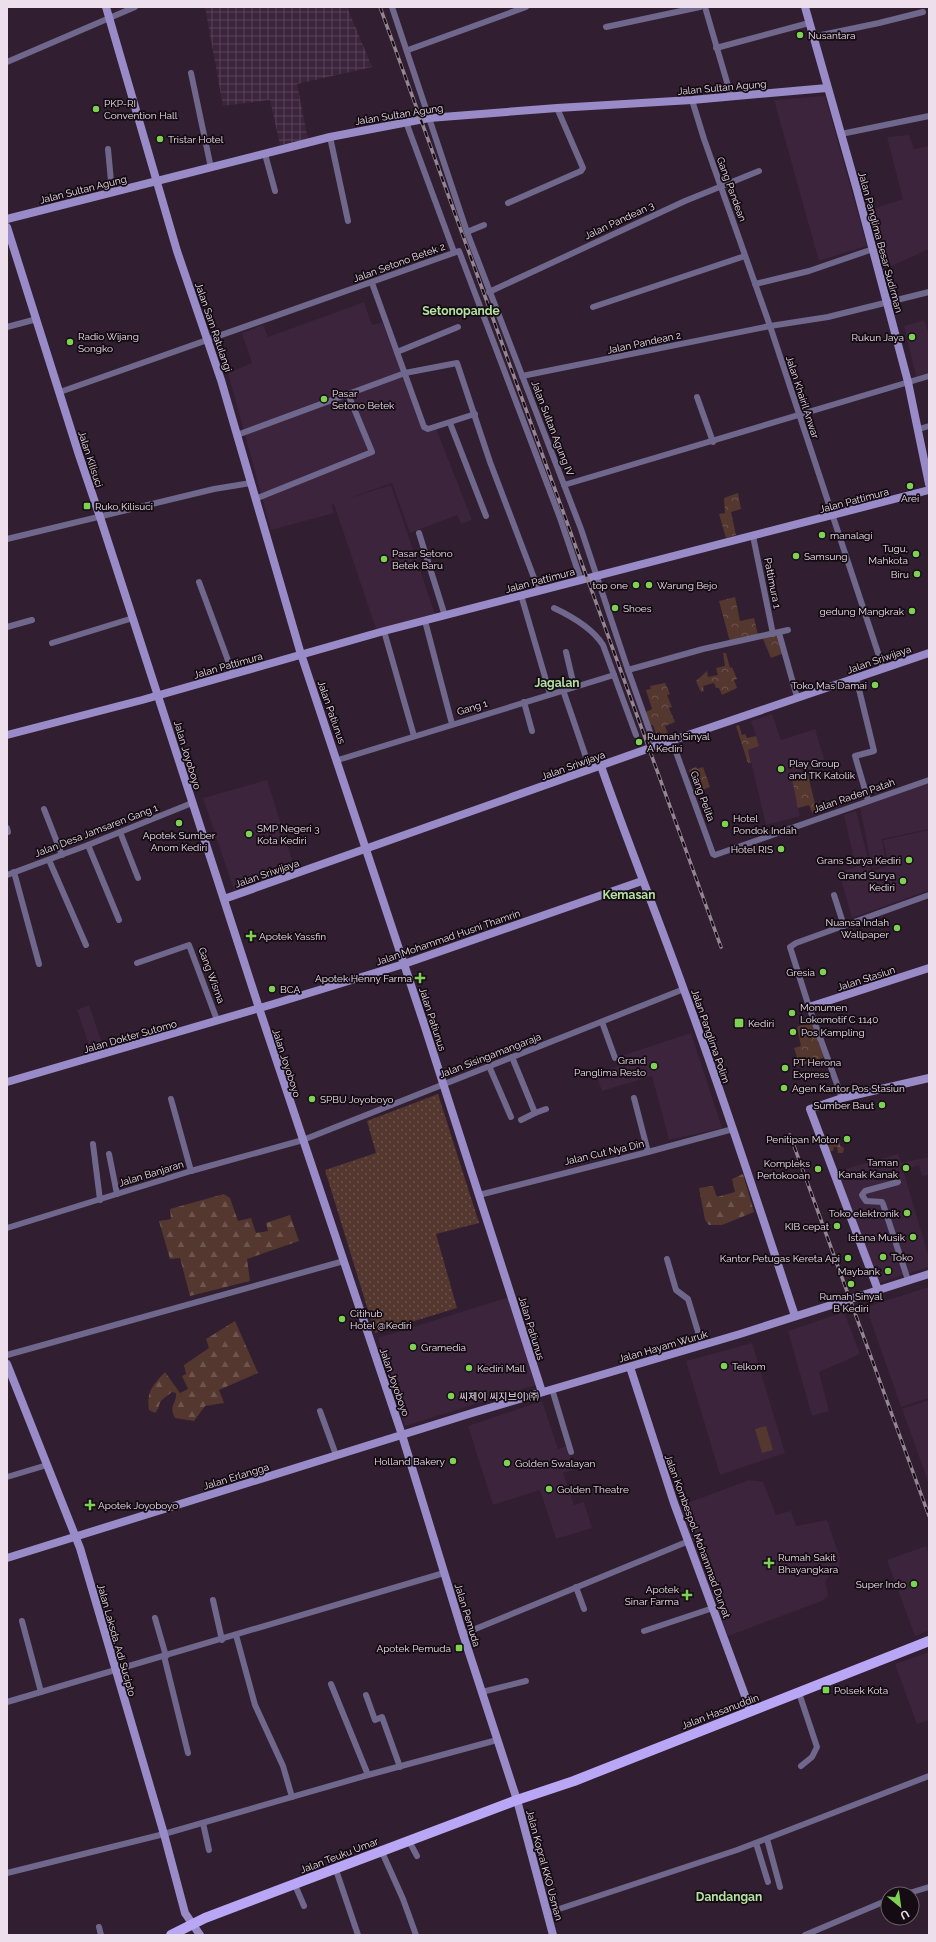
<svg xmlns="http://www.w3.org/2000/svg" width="936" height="1942" viewBox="0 0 936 1942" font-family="Raleway,'Noto Sans KR',sans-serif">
	<defs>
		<pattern id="industrial-grid" width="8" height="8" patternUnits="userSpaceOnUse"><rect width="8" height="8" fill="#3c243c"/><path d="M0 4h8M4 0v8" fill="none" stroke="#584458"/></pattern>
		<pattern id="grass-dots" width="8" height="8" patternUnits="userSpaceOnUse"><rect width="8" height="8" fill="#54372f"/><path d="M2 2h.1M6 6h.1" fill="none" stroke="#6d544d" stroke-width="1.8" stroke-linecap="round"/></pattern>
		<pattern id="forest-firs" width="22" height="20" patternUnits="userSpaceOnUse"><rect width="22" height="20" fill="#54372f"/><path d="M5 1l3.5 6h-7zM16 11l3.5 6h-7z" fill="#6d544d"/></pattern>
		<pattern id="park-crowns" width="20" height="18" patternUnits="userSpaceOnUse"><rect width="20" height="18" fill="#54372f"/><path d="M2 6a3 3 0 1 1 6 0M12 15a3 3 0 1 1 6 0" fill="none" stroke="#6d544d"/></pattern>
	</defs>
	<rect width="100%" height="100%" fill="#311e30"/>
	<g fill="#3c243c">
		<polygon points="825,96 867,246 819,261 774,100"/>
		<polygon points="909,135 914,149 929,146 929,249 889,267 873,209 903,199 887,137"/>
		<polygon points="364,302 372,325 382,322 424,430 435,426 472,520 461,524 457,515 410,533 392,483 346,499 391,485 435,614 376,629 334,504 331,505 334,513 271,530 228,373 252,363 242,333 263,325 268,337"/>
		<polygon points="924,320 929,335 929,373 916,376 904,326"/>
		<polygon points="772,714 781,740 815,729 826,765 791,774 800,816 766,825 748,749 759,746 751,721"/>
		<polygon points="267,780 295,869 234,890 203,798"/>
		<polygon points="929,783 929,829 882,839 886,865 872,868 860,807"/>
		<polygon points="856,811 871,871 889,866 883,840 929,830 929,890 852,918 839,872 856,867 844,815"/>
		<polygon points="89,1005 103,1046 91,1051 77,1010"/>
		<polygon points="691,1033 722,1128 669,1140 652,1076 602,1091 596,1074 626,1064 624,1055"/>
		<polygon points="898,1154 901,1163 929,1157 929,1175 922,1176 919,1165 903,1170 929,1258 929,1267 878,1283 838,1171"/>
		<polygon points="929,1287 929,1398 901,1407 866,1307"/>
		<polygon points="509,1297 536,1385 405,1426 378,1338"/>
		<polygon points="844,1312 860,1354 819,1372 829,1411 812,1416 788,1331"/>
		<polygon points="752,1343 785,1453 720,1475 686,1361"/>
		<polygon points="929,1400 929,1484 902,1409"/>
		<polygon points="542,1401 558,1449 567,1446 575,1469 563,1473 574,1505 584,1502 592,1528 556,1539 540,1490 493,1505 468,1426"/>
		<polygon points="749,1480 763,1482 776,1515 791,1511 796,1526 827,1520 840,1558 839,1568 829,1576 825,1582 828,1594 827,1597 822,1601 728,1636 677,1507"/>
		<polygon points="926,1546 929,1554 929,1630 915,1636 887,1560"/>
		<polygon points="929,1652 929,1720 917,1724 895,1664"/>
	</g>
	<polygon fill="url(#industrial-grid)" points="205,7 347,7 372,67 297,84 308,140 280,145 270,100 223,106"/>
	<polygon fill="url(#grass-dots)" points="438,1094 479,1223 436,1234 457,1308 375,1333 325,1170 376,1153 367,1121"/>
	<g fill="url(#forest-firs)">
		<polygon points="836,1140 839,1141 840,1146 844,1148 843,1153 838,1153 837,1147 834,1147 833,1151 829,1151 827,1146 832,1144"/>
		<polygon points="743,1174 754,1212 722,1225 709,1225 705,1220 699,1188 713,1186 717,1197 735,1192 732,1179"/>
		<polygon points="224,1194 230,1198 238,1221 251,1218 256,1233 268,1231 266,1223 290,1215 299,1241 247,1259 250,1281 190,1296 180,1258 170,1259 159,1221 171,1219 170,1209"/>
		<path d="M235,1321L258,1373L219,1390L224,1403L205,1406L194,1421L175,1418C168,1405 177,1404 176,1393L172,1392C168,1395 164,1398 161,1401C158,1406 159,1409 155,1413L149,1410C146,1392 153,1385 165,1372L180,1393L188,1389L182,1376L186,1374L184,1365L209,1348L206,1339Z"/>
	</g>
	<g fill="url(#park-crowns)">
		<polygon points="738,493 741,509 731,512 736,535 726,538 719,514 725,513 724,498"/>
		<polygon points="735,597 740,621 754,618 758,635 730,642 719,601"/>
		<polygon points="779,634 784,653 771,658 763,639"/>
		<polygon points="723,653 726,653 730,668 732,667 737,679 734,680 737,688 722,695 719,688 716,688 714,683 703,686 704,691 701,692 696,681 707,671 708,677 718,675 716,668 725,666"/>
		<polygon points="665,683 670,694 667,695 672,707 669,708 675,722 665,726 670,739 663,742 660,732 656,733 653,725 649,726 644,713 652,709 646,690 651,689 650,686"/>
		<polygon points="739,725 742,735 745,734 747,738 756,736 759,746 748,750 751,763 748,763 736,726"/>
		<polygon points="696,767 697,769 703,767 710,787 696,793 689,770"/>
		<polygon points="807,771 817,812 812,813 809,805 798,808 791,775"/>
		<polygon points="814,1019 828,1056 800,1066 794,1048 801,1046 797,1027"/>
	</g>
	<polygon fill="#54372f" points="766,1426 773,1450 762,1453 755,1429"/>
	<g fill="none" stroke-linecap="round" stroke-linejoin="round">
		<g stroke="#6f678c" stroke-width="6">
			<polyline points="392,7 467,232 581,529 628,670 655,746"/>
			<polyline points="705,7 731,96"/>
			<polyline points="606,27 700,7"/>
			<polyline points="812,37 879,23 923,12"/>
			<polyline points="716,48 809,23"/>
			<polyline points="408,50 526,7"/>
			<polyline points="7,62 135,7"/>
			<polyline points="191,73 211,168"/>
			<polyline points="692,100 704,139 770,326 883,668"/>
			<polyline points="406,122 454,252"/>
			<polyline points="841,134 929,116"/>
			<polyline points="330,137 348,221"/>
			<polyline points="108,149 112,192"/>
			<polyline points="265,154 275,191"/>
			<polyline points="508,203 581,171 583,168 557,108"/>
			<polyline points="467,232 484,225"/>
			<polyline points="372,283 424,427 428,429 475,414"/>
			<polyline points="755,284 809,271 873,249"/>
			<polyline points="489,292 685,201 759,171"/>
			<polyline points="593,307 745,256"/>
			<polyline points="7,327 37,319"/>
			<polyline points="397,352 458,327"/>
			<polyline points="522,376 770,326 828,317 929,292"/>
			<polyline points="60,392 459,251 560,518 581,580"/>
			<polyline points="697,397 713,442"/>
			<polyline points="450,423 486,516"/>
			<polyline points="919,429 929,426"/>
			<polyline points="237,435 405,373 457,363 490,462 539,591"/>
			<polyline points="564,485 929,376"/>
			<polyline points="255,499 372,452 348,394"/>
			<polyline points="419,533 445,616"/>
			<polyline points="753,536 773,634"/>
			<polyline points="7,539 214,489 251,483"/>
			<polyline points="199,582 233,674"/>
			<polyline points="521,595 550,694"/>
			<path d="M554,608C571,616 593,629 603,645L636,735"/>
			<polyline points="425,621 452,724"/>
			<polyline points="7,627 32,620"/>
			<polyline points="384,631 414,736"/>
			<polyline points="779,633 797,697"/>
			<polyline points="52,643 133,618"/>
			<polyline points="566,652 574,686"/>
			<polyline points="628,670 703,649 788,630"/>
			<polyline points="856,677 874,751 855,756 868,800"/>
			<polyline points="563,690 590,769"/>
			<polyline points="524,702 532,731"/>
			<polyline points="672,741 713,854 715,855 929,780"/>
			<polyline points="338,760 614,675"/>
			<polyline points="44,809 62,855"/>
			<polyline points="7,828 8,832"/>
			<polyline points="120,832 138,878"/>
			<polyline points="88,845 119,920"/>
			<polyline points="49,860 86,945"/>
			<polyline points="14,872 39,964"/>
			<polyline points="7,875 88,845 192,803"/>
			<polyline points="834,895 844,926"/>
			<polyline points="137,963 189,945 217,1020"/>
			<polyline points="602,1022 615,1058"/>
			<polyline points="512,1057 535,1113 546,1109"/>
			<polyline points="489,1066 511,1117"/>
			<polyline points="634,1098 648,1152"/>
			<polyline points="842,1098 809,1007 790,947 796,943 929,895"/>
			<polyline points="171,1099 191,1171"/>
			<polyline points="521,1120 535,1113"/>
			<polyline points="93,1144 100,1200"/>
			<polyline points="109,1154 117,1194"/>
			<polyline points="898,1182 865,1191 862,1195 866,1201 882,1202 883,1204 908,1280"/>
			<polyline points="479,1195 648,1152 733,1129"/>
			<polyline points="7,1228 191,1171 303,1140 684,989"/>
			<polyline points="667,1259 676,1290 688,1299 702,1345"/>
			<polyline points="7,1355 344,1261"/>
			<polyline points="552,1389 571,1452"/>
			<polyline points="320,1411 336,1455"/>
			<polyline points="7,1477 47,1465"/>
			<polyline points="576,1587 584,1609"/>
			<polyline points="213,1600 222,1640"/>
			<polyline points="155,1618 166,1656"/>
			<polyline points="22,1621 41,1692"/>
			<polyline points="644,1631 713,1608"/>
			<polyline points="463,1634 689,1541"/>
			<polyline points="236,1635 255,1705 283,1766 292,1797"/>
			<polyline points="164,1656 188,1753"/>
			<polyline points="331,1684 368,1775"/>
			<polyline points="482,1692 526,1681"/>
			<polyline points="799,1693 817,1747 812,1757 801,1766"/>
			<polyline points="366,1695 375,1720 382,1717 400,1767"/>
			<polyline points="7,1702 444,1573"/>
			<polyline points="203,1823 209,1850"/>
			<polyline points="767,1839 780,1887"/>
			<polyline points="409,1841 417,1856"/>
			<polyline points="756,1843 768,1882"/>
			<polyline points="382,1852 403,1899 416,1935"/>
			<polyline points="336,1870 358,1935"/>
			<polyline points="7,1873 164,1834 368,1775 497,1740"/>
			<polyline points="295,1885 304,1906"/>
			<polyline points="906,1894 929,1887"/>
			<polyline points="547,1913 737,1850 929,1776"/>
			<polyline points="99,1927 101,1935"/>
			<polyline points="805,1935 888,1900"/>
		</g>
		<g stroke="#988bc8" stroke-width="8">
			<polyline points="106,7 177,251 221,380 300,651 424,1024 542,1392"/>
			<polyline points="805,7 857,190 908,382 929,484"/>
			<polyline points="7,219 330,137 429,118 557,108 692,100 827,88"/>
			<polyline points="7,227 79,455 100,517 259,1008 402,1435 463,1634 517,1800 553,1935"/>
			<polyline points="7,735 142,700 384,631 929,490"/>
			<path d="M601,766C627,841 657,915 684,990C724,1098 759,1207 795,1316"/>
			<polyline points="224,899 650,748 929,653"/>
			<polyline points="809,1007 929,968"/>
			<polyline points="7,1082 270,1005 404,964 642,881"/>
			<polyline points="878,1290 810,1109 842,1098 929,1078"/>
			<polyline points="7,1364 80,1548 164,1834 185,1913 200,1935"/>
			<polyline points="630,1367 674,1503 751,1712"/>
			<polyline points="7,1558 472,1413 740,1334 929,1274"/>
		</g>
		<polyline stroke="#b9a7f5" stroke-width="10" points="171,1935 205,1918 517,1800 574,1781 929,1641"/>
		<defs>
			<g id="rail">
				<polyline points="380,7 721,947"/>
				<polyline points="790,1135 929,1516"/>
			</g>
		</defs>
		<use href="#rail" stroke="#958594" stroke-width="3.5"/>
		<use href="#rail" stroke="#140b13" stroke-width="2" stroke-dasharray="6" stroke-linecap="butt"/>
	</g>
	<g fill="#7ed153" stroke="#140b13" stroke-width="1.5">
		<circle cx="800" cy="35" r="4"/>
		<circle cx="96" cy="109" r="4"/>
		<circle cx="160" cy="139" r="4"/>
		<circle cx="912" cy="337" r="4"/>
		<circle cx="70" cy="342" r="4"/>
		<circle cx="324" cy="399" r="4"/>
		<circle cx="910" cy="486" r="4"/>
		<rect x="83" y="502" width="8" height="8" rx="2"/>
		<circle cx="822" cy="535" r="4"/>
		<circle cx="916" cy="554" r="4"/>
		<circle cx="796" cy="556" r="4"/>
		<circle cx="384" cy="559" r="4"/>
		<circle cx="917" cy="574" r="4"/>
		<circle cx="636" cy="585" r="4"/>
		<circle cx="649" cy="585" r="4"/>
		<circle cx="615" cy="608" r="4"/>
		<circle cx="912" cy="611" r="4"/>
		<circle cx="875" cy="685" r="4"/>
		<circle cx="639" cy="742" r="4"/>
		<circle cx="781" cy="769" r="4"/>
		<circle cx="179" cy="823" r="4"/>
		<circle cx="725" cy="824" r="4"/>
		<circle cx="249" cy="834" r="4"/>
		<circle cx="781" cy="849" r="4"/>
		<circle cx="909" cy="860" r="4"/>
		<circle cx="903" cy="881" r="4"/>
		<circle cx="897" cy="928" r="4"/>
		<path d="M249 930h4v4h4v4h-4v4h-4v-4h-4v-4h4z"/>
		<circle cx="823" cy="972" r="4"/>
		<path d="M418 972h4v4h4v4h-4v4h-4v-4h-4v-4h4z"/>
		<circle cx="272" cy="989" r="4"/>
		<circle cx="792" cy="1013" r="4"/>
		<rect x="734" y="1018" width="10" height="10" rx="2"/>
		<circle cx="793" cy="1032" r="4"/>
		<circle cx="654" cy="1066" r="4"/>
		<circle cx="785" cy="1068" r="4"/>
		<circle cx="784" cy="1088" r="4"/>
		<circle cx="312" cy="1099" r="4"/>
		<circle cx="882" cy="1105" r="4"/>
		<circle cx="847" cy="1139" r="4"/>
		<circle cx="906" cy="1168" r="4"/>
		<circle cx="818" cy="1169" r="4"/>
		<circle cx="907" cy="1213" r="4"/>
		<circle cx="837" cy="1226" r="4"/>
		<circle cx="913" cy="1237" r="4"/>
		<circle cx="883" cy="1257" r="4"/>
		<circle cx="848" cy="1258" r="4"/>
		<circle cx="888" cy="1271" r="4"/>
		<circle cx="851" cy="1284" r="4"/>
		<circle cx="342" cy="1319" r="4"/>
		<circle cx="413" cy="1347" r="4"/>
		<circle cx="724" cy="1366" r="4"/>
		<circle cx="469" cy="1368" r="4"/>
		<circle cx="451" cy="1396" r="4"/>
		<circle cx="453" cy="1461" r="4"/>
		<circle cx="507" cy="1463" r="4"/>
		<circle cx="549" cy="1489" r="4"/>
		<path d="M88 1499h4v4h4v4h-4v4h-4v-4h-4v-4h4z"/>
		<path d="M767 1557h4v4h4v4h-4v4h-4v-4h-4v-4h4z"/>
		<circle cx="914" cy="1584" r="4"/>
		<path d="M685 1589h4v4h4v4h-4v4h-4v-4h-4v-4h4z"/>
		<rect x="455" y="1644" width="8" height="8" rx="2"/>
		<rect x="822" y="1686" width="8" height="8" rx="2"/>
	</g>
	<g text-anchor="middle" stroke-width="3.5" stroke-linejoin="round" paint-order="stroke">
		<g font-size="10" fill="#ede0ec" stroke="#140b13" text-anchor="start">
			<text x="808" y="39">Nusantara</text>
			<text x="104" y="107">PKP-RI<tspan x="104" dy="12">Convention Hall</tspan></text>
			<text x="168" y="143">Tristar Hotel</text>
			<text x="78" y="340">Radio Wijang<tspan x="78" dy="12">Songko</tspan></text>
			<text x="904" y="341" text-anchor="end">Rukun Jaya</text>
			<text x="332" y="397">Pasar<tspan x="332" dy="12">Setono Betek</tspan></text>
			<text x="910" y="502" text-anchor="middle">Arei</text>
			<text x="95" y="510">Ruko Kilisuci</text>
			<text x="830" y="539">manalagi</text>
			<text x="908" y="552" text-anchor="end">Tugu,<tspan x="908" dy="12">Mahkota</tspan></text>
			<text x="392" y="557">Pasar Setono<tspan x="392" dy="12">Betek Baru</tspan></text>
			<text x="804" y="560">Samsung</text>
			<text x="909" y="578" text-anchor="end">Biru</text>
			<text x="628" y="589" text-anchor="end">top one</text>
			<text x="657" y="589">Warung Bejo</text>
			<text x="623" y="612">Shoes</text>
			<text x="904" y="615" text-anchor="end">gedung Mangkrak</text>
			<text x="867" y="689" text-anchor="end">Toko Mas Damai</text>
			<text x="647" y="740">Rumah Sinyal<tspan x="647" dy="12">A Kediri</tspan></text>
			<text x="789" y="767">Play Group<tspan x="789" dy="12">and TK Katolik</tspan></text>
			<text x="733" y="822">Hotel<tspan x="733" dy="12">Pondok Indah</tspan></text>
			<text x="257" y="832">SMP Negeri 3<tspan x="257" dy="12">Kota Kediri</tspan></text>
			<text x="179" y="839" text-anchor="middle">Apotek Sumber<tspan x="179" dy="12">Anom Kediri</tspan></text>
			<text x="773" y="853" text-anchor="end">Hotel RIS</text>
			<text x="901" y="864" text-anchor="end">Grans Surya Kediri</text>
			<text x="895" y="879" text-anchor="end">Grand Surya<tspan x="895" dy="12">Kediri</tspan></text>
			<text x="889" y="926" text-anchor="end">Nuansa Indah<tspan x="889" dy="12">Wallpaper</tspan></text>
			<text x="259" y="940">Apotek Yassfin</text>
			<text x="815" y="976" text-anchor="end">Gresia</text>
			<text x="412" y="982" text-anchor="end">Apotek Henny Farma</text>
			<text x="280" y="993">BCA</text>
			<text x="800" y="1011">Monumen<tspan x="800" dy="12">Lokomotif C 1140</tspan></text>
			<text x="748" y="1027">Kediri</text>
			<text x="801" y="1036">Pos Kampling</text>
			<text x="646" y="1064" text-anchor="end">Grand<tspan x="646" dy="12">Panglima Resto</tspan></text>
			<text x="793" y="1066">PT Herona<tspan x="793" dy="12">Express</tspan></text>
			<text x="792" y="1092">Agen Kantor Pos Stasiun</text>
			<text x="320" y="1103">SPBU Joyoboyo</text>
			<text x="874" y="1109" text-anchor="end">Sumber Baut</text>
			<text x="839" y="1143" text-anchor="end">Penitipan Motor</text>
			<text x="898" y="1166" text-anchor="end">Taman<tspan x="898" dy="12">Kanak Kanak</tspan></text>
			<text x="810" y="1167" text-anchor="end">Kompleks<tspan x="810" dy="12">Pertokooan</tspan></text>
			<text x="899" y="1217" text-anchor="end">Toko elektronik</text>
			<text x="829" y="1230" text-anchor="end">KIB cepat</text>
			<text x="905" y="1241" text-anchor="end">Istana Musik</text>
			<text x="891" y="1261">Toko</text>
			<text x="840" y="1262" text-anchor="end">Kantor Petugas Kereta Api</text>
			<text x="880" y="1275" text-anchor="end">Maybank</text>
			<text x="851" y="1300" text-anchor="middle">Rumah Sinyal<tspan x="851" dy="12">B Kediri</tspan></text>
			<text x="350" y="1317">Citihub<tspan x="350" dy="12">Hotel @Kediri</tspan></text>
			<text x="421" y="1351">Gramedia</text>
			<text x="732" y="1370">Telkom</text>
			<text x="477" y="1372">Kediri Mall</text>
			<text x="459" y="1400">씨제이 씨지브이)㈜</text>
			<text x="445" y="1465" text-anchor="end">Holland Bakery</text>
			<text x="515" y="1467">Golden Swalayan</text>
			<text x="557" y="1493">Golden Theatre</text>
			<text x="98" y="1509">Apotek Joyoboyo</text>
			<text x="778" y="1561">Rumah Sakit<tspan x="778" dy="12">Bhayangkara</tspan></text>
			<text x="906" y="1588" text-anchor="end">Super Indo</text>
			<text x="679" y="1593" text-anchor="end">Apotek<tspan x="679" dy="12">Sinar Farma</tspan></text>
			<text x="451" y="1652" text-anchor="end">Apotek Pemuda</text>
			<text x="834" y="1694">Polsek Kota</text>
		</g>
		<g font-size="10" fill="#ede0ec" stroke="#140b13">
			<text transform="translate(722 87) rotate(-5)" y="4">Jalan Sultan Agung</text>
			<text transform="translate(399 114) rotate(-9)" y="4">Jalan Sultan Agung</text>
			<text transform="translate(83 189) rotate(-14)" y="4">Jalan Sultan Agung</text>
			<text transform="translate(732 189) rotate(70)" y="4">Gang Pandean</text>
			<text transform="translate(619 220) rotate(-25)" y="4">Jalan Pandean 3</text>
			<text transform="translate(881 242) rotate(75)" y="4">Jalan Panglima Besar Sudirman</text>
			<text transform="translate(399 262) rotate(-20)" y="4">Jalan Setono Betek 2</text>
			<text transform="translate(214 327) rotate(71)" y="4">Jalan Sam Ratulangi</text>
			<text transform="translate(644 342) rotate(-12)" y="4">Jalan Pandean 2</text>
			<text transform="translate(803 397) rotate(72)" y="4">Jalan Khairil Anwar</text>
			<text transform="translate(553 428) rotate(69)" y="4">Jalan Sultan Agung IV</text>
			<text transform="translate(91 459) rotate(72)" y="4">Jalan Kilisuci</text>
			<text transform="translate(854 500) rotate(-15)" y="4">Jalan Pattimura</text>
			<text transform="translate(540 580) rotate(-15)" y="4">Jalan Pattimura</text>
			<text transform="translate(773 583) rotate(79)" y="4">Pattimura 1</text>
			<text transform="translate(879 659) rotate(-19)" y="4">Jalan Sriwijaya</text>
			<text transform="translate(228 665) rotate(-16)" y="4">Jalan Pattimura</text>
			<text transform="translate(472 707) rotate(-17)" y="4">Gang 1</text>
			<text transform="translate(332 712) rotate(71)" y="4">Jalan Patiunus</text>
			<text transform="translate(188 755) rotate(73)" y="4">Jalan Joyoboyo</text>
			<text transform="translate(573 765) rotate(-20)" y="4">Jalan Sriwijaya</text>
			<text transform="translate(854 795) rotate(-19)" y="4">Jalan Raden Patah</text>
			<text transform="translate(703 796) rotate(70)" y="4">Gang Pelita</text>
			<text transform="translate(96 830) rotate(-21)" y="4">Jalan Desa Jamsaren Gang 1</text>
			<text transform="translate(267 873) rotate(-19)" y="4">Jalan Sriwijaya</text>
			<text transform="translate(448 937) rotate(-19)" y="4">Jalan Mohammad Husni Thamrin</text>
			<text transform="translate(212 975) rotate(70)" y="4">Gang Wisma</text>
			<text transform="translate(866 978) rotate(-18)" y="4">Jalan Stasiun</text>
			<text transform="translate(433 1019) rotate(72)" y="4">Jalan Patiunus</text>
			<text transform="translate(130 1036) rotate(-16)" y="4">Jalan Dokter Sutomo</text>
			<text transform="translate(711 1036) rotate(71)" y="4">Jalan Panglima Polim</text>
			<text transform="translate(490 1055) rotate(-21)" y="4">Jalan Sisingamangaraja</text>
			<text transform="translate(287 1063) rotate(72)" y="4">Jalan Joyoboyo</text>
			<text transform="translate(604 1152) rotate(-13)" y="4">Jalan Cut Nya Din</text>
			<text transform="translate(151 1173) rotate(-17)" y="4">Jalan Banjaran</text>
			<text transform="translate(532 1328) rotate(73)" y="4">Jalan Patiunus</text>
			<text transform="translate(663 1346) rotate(-16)" y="4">Jalan Hayam Wuruk</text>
			<text transform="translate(395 1382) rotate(71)" y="4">Jalan Joyoboyo</text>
			<text transform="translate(236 1476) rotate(-17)" y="4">Jalan Erlangga</text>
			<text transform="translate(698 1536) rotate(70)" y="4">Jalan Kombespol. Mohammad Duryat</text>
			<text transform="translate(468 1615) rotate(73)" y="4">Jalan Pemuda</text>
			<text transform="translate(117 1640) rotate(74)" y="4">Jalan Laksda. Adi Sucipto</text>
			<text transform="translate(720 1711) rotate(-21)" y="4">Jalan Hasanuddin</text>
			<text transform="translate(339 1855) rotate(-21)" y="4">Jalan Teuku Umar</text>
			<text transform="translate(545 1865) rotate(75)" y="4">Jalan Kopral KKO Usman</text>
		</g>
		<g font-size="12" font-weight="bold" fill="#b4e2a0" stroke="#140b13">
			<text x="461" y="315">Setonopande</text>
			<text x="557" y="687">Jagalan</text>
			<text x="629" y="899">Kemasan</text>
			<text x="729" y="1901">Dandangan</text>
		</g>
	</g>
	<rect width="936" height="1942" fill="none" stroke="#ede0ec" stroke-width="16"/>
	<g transform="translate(900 1906) rotate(151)"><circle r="19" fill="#140b13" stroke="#6b606a"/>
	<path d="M0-3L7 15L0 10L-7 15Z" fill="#7ed153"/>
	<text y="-6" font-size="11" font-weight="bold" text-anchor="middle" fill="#ede0ec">U</text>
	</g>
</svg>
